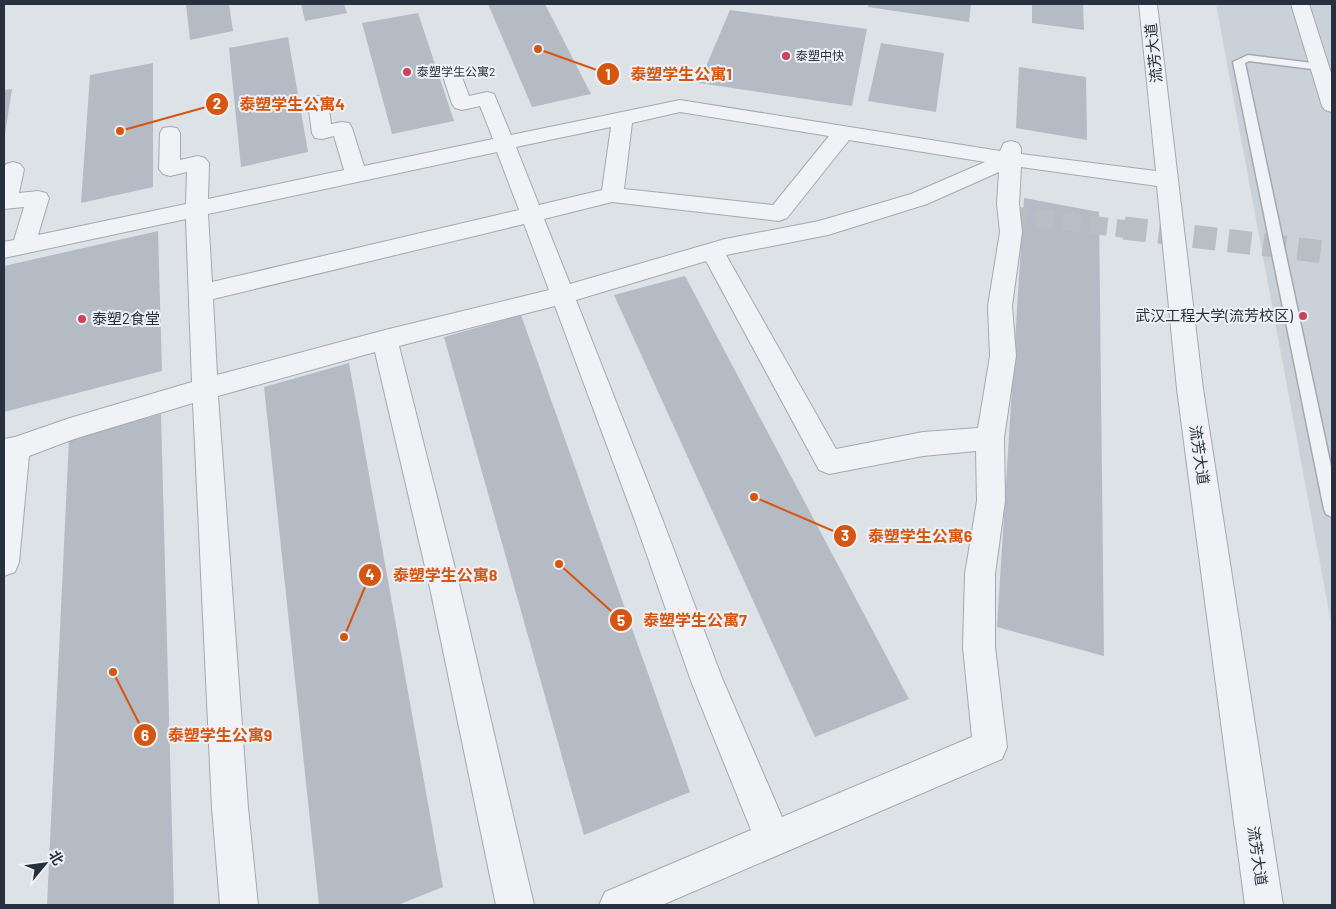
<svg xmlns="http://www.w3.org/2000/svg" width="1336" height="909" viewBox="0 0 1336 909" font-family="Barlow,'Noto Sans SC',sans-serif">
	<rect width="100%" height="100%" fill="#dde2e7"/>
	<polygon fill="#cbd1d9" points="1216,4 1332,4 1332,628"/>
	<g fill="#b5bbc4">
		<polygon points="186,4 229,4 233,31 190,40"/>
		<polygon points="301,4 344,4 347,13 305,21"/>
		<polygon points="488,4 545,4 591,94 532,107"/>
		<polygon points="869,4 971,4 969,22 868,7"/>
		<polygon points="1032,4 1083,4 1084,30 1032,23"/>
		<polygon points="730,10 867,29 852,106 699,83"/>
		<polygon points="418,13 454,121 392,134 362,23"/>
		<polygon points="288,37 308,152 241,167 229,48"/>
		<polygon points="881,43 944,53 936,112 868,101"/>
		<polygon points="153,63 153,187 81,203 90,75"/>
		<polygon points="1019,67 1086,77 1087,140 1016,128"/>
		<polygon points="12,89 5,134 4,134 4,90"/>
		<polygon points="1024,198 1099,212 1104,656 997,627"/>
		<polygon points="158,231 162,371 4,412 4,266"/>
		<polygon points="685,276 909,699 815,737 614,295"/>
		<polygon points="521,315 690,792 584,835 444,337"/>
		<polygon points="349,363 443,887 398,905 319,905 264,387"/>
		<polygon points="161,414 174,905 47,905 69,439"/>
	</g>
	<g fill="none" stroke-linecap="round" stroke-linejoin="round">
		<polyline stroke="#b9bec5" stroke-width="18" stroke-dasharray="18 9" stroke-linecap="butt" points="1009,215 1134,230"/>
		<polyline stroke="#b9bec5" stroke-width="23" stroke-dasharray="23 12" stroke-linecap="butt" points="1124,228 1332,253"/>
		<defs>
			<polygon id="service" points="1248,55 1320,64 1326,67 1320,70 1249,61 1245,63 1332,471 1332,517 1326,514 1324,509 1233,62"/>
			<g id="minor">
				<path d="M1139,4H1157L1203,389L1283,905H1245L1177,389L1157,186L1021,167L1019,204L1022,232L1012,306L1016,356L1004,438L1005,501L995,574V647L1007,747L1002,759L662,905H599L605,892L751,830L691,681L635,521L555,306L399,346L460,588L534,905H496L430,588L375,352L218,396L248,808L258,905H220L212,808L193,403L74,439L29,456L19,562L15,572L4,576V439L15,437L70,418L192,382L186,219L4,258V242L14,240L24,207L4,209V167L6,164L13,162L20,164L24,169L19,193L38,191L46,193L49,198L38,235L186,204L187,172L170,176L163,174L159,169L160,133L163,128L170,127L177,128L180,133V160L198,156L205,158L209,163L208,199L344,170L334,136L322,139L315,138L312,133L308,102L311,98L318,96L325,98L328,102L331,124L342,122L349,123L352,128L364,166L493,139L480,106L462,110L455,108L452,104L442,73L445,69L452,67L459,69L469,96L487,92L494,94L511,135L680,100L1000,151L1004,143L1011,141L1018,143L1021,148V154L1156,171ZM680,112L829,136L773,205L624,189L632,123ZM611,127L602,190L539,205L516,147ZM849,140L985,162L911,194L819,221L725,239L570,284L544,219L612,202L779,221L787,218ZM497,152L519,210L212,282L208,214ZM999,172L997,204L1000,232L988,306L990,356L978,428L923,432L836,449L726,255L828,235L927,204ZM524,224L549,290L385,330L217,375L213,299ZM706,261L819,470L829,474L923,456L976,451L977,501L965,574L963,647L972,737L782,817L722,678L663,521L576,300Z"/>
				<polygon points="1291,4 1309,4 1332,76 1332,112 1325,110 1322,106"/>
			</g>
		</defs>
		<use href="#service" stroke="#a3a9b1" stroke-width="3"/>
		<use href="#minor" stroke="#a3a9b1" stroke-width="2"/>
		<use href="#service" fill="#f0f2f6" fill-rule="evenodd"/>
		<use href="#minor" fill="#f0f2f6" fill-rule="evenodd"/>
	</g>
	<g fill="#ce405c" stroke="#edf1f5" stroke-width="2">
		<circle cx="786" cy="56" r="5"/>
		<circle cx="407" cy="72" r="5"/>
		<circle cx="1303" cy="316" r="5"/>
		<circle cx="82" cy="319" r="5"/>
	</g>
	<g text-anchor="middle" stroke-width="4" stroke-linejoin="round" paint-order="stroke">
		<g font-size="12" fill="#27303e" stroke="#edf1f5" text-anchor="start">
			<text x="796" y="60">泰塑中快</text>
			<text x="417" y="76">泰塑学生公寓2</text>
		</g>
		<g font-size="15" fill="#27303e" stroke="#edf1f5">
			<text transform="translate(1154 53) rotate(-96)" y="5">流芳大道</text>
			<text transform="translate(1199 455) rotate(82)" y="5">流芳大道</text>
			<text transform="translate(1257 856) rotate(82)" y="5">流芳大道</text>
		</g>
		<g font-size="15" fill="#27303e" stroke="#edf1f5" text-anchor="end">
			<text x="1293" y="321">武汉工程大学(流芳校区)</text>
			<text x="92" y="324" text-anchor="start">泰塑2食堂</text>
		</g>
	</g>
	<path fill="none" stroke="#d55511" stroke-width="2" d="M538 49L608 74M120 131L217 104M754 497L845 536M344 637L370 575M559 564L621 620M113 672L145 735"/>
	<g fill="#d55511" stroke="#edf1f5" stroke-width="2">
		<circle cx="538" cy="49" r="5"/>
		<circle cx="120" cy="131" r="5"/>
		<circle cx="754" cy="497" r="5"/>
		<circle cx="344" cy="637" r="5"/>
		<circle cx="559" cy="564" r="5"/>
		<circle cx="113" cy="672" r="5"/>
		<circle cx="608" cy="74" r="12"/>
		<circle cx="217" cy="104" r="12"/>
		<circle cx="845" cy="536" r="12"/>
		<circle cx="370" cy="575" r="12"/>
		<circle cx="621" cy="620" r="12"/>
		<circle cx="145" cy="735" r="12"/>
	</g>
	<g font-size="15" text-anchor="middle" font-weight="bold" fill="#fff">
		<text x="608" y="80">1</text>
		<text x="217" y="109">2</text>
		<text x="845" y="541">3</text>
		<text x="370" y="580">4</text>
		<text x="621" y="626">5</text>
		<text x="145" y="741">6</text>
	</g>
	<g font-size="16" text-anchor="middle" font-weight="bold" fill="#d55511" stroke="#edf1f5" stroke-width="4" stroke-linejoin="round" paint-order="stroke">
		<text x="681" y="80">泰塑学生公寓1</text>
		<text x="292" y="110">泰塑学生公寓4</text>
		<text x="920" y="542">泰塑学生公寓6</text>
		<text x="445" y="581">泰塑学生公寓8</text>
		<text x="695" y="626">泰塑学生公寓7</text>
		<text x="220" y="741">泰塑学生公寓9</text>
	</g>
	<rect width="1336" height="909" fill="none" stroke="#27303e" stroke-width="10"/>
	<g transform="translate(45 864) rotate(61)" stroke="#edf1f5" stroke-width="4" paint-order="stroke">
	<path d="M0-4L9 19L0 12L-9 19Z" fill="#27303e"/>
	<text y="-8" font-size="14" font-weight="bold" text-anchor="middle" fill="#27303e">北</text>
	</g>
</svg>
